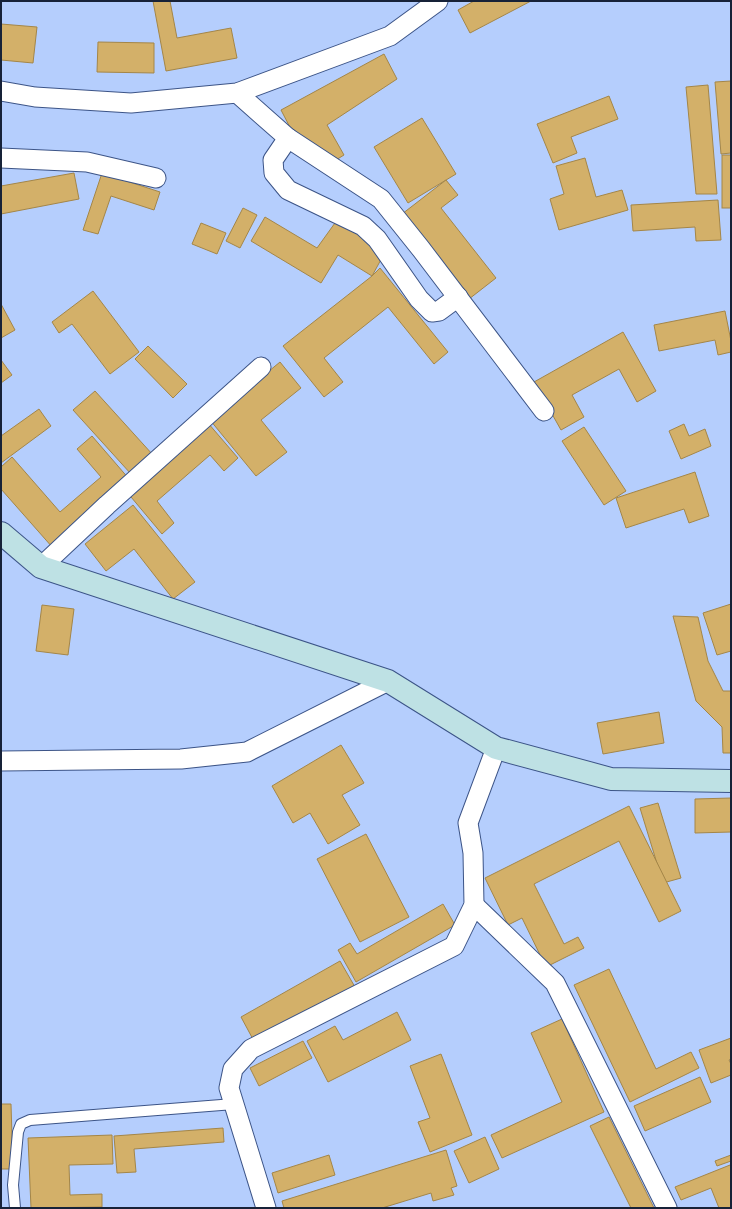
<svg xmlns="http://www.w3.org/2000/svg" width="732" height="1209" viewBox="0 0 732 1209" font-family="'Asap Condensed',sans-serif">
	<rect width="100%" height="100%" fill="#b5cefd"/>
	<g fill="#d3b069" stroke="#a48648">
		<polygon points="153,1 170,1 177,38 231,28 237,58 166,71"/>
		<polygon points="474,1 531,1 470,33 458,10"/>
		<polygon points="1,24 37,27 33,63 1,60"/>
		<polygon points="98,42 154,43 154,73 97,72"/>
		<polygon points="384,54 397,79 327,125 344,155 331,163 294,135 281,110"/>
		<polygon points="731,81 731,153 721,154 715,82"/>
		<polygon points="708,85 717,194 696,194 686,87"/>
		<polygon points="609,96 618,119 571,137 577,153 553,163 537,124"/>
		<polygon points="422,118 456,174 408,203 374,147"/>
		<rect x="722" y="155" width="9" height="53"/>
		<polygon points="585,158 596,197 622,190 628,210 559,230 550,199 564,194 556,166"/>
		<polygon points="74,173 79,199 1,214 1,186"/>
		<polygon points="102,173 160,192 154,210 111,196 98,234 83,230"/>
		<polygon points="446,180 458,195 441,208 496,278 469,299 402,214"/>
		<polygon points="718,200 721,240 696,241 695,227 633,231 631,205"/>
		<polygon points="243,208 257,215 240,248 226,241"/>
		<polygon points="340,216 384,254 372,276 338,255 321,283 251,241 265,217 317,248"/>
		<polygon points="201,223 226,233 217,254 192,244"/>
		<polygon points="380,268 448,352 434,364 388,307 324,358 343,382 324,397 283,346 372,276"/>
		<polygon points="93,291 139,352 110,374 72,324 59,333 52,322"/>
		<polygon points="1,304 15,330 1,338"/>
		<polygon points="725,311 731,341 731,352 718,355 715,340 659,351 654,325"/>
		<polygon points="623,332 656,391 637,402 619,369 572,395 584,417 561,430 534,382"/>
		<polygon points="148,346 187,384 173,398 135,359"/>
		<polygon points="1,360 12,375 1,383"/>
		<polygon points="280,362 301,388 261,420 287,452 256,476 210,420"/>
		<polygon points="95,391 153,455 131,474 73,410"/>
		<polygon points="39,409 51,426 1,463 1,436"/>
		<polygon points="208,423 238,458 224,471 210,455 157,501 174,523 162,534 126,491"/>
		<polygon points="684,424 689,436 705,429 711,446 681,459 669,431"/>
		<polygon points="584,427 626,491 604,505 562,441"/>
		<polygon points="92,436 130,480 53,548 1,489 1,467 12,457 60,512 101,477 77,449"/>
		<polygon points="695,472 709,516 689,523 684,509 626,528 616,498"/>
		<polygon points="133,505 195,582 173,599 134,549 106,571 85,544"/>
		<polygon points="731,604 731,651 717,655 703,613"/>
		<polygon points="42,605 74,609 68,655 36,651"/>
		<polygon points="673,616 698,617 708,661 723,691 731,691 731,753 723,753 722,727 696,701"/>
		<polygon points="659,712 664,743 603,754 597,723"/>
		<polygon points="341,745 364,783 342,795 360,825 328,844 310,813 293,823 272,786"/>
		<polygon points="731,798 731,832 695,833 695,799"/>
		<polygon points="658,803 681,878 663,883 640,808"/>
		<polygon points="629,806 681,911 659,922 619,841 534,884 564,944 578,937 584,948 546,967 522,918 508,925 485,878"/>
		<polygon points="366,834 409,917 360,942 317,859"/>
		<polygon points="443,904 455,925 356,982 338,950 350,943 357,954"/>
		<polygon points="340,961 355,987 255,1043 241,1017"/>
		<polygon points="609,969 656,1069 691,1052 699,1068 630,1102 574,985"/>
		<polygon points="397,1012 411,1040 328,1082 307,1041 335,1026 343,1040"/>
		<polygon points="562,1019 604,1112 502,1158 491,1135 562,1102 531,1033"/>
		<polygon points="731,1038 731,1059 729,1060 731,1064 731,1075 711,1083 699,1050"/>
		<polygon points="303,1041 312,1058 259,1086 250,1068"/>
		<polygon points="441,1054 472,1135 430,1152 418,1122 430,1118 410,1066"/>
		<polygon points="700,1077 711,1102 645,1131 634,1106"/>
		<polygon points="1,1104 11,1104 13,1169 1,1169"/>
		<polygon points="609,1117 654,1208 631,1208 590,1126"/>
		<polygon points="223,1128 224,1142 134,1149 136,1172 117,1173 114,1136"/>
		<polygon points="112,1135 113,1164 69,1165 70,1195 102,1194 102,1207 31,1208 28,1138"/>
		<polygon points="485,1137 499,1169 469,1183 454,1151"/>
		<polygon points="446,1150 457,1186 451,1188 454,1195 433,1201 431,1193 382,1208 284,1208 282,1201"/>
		<polygon points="329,1155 335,1175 278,1193 272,1173"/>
		<polygon points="731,1155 731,1161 717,1166 715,1161"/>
		<polygon points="730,1165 731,1168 731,1208 719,1208 711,1188 681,1200 675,1187"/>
	</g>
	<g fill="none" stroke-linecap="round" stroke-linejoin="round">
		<defs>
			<polyline id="lane" points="15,1208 13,1185 18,1132 21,1124 30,1120 234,1104"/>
			<g id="street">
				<polyline points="1,91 35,97 131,103 237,93 390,36 438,1"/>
				<polyline points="237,93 288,138 381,199 421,249 544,411"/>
				<polyline points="288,138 273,160 274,173 288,190 363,226 377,239 419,299 432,312 439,311 458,297"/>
				<polyline points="1,158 87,162 156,178"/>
				<polyline points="41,567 107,505 261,367"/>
				<polyline points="1,761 181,759 247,752 388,681"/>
				<polyline points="474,905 555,983 667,1208"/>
				<polyline points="266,1208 229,1088 233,1069 251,1049 454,946 474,905 473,853 468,823 496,748"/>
			</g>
			<polyline id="secondary" points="1,533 41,567 388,681 496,748 611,779 731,781"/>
		</defs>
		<use href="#lane" stroke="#3c5487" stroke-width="12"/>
		<use href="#street" stroke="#3c5487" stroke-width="21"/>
		<use href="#secondary" stroke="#3c5487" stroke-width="24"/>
		<use href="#lane" stroke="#fff" stroke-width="10"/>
		<use href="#street" stroke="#fff" stroke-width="19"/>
		<use href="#secondary" stroke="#bee1e4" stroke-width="22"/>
	</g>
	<rect width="732" height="1209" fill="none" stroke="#172238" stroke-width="4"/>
</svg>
